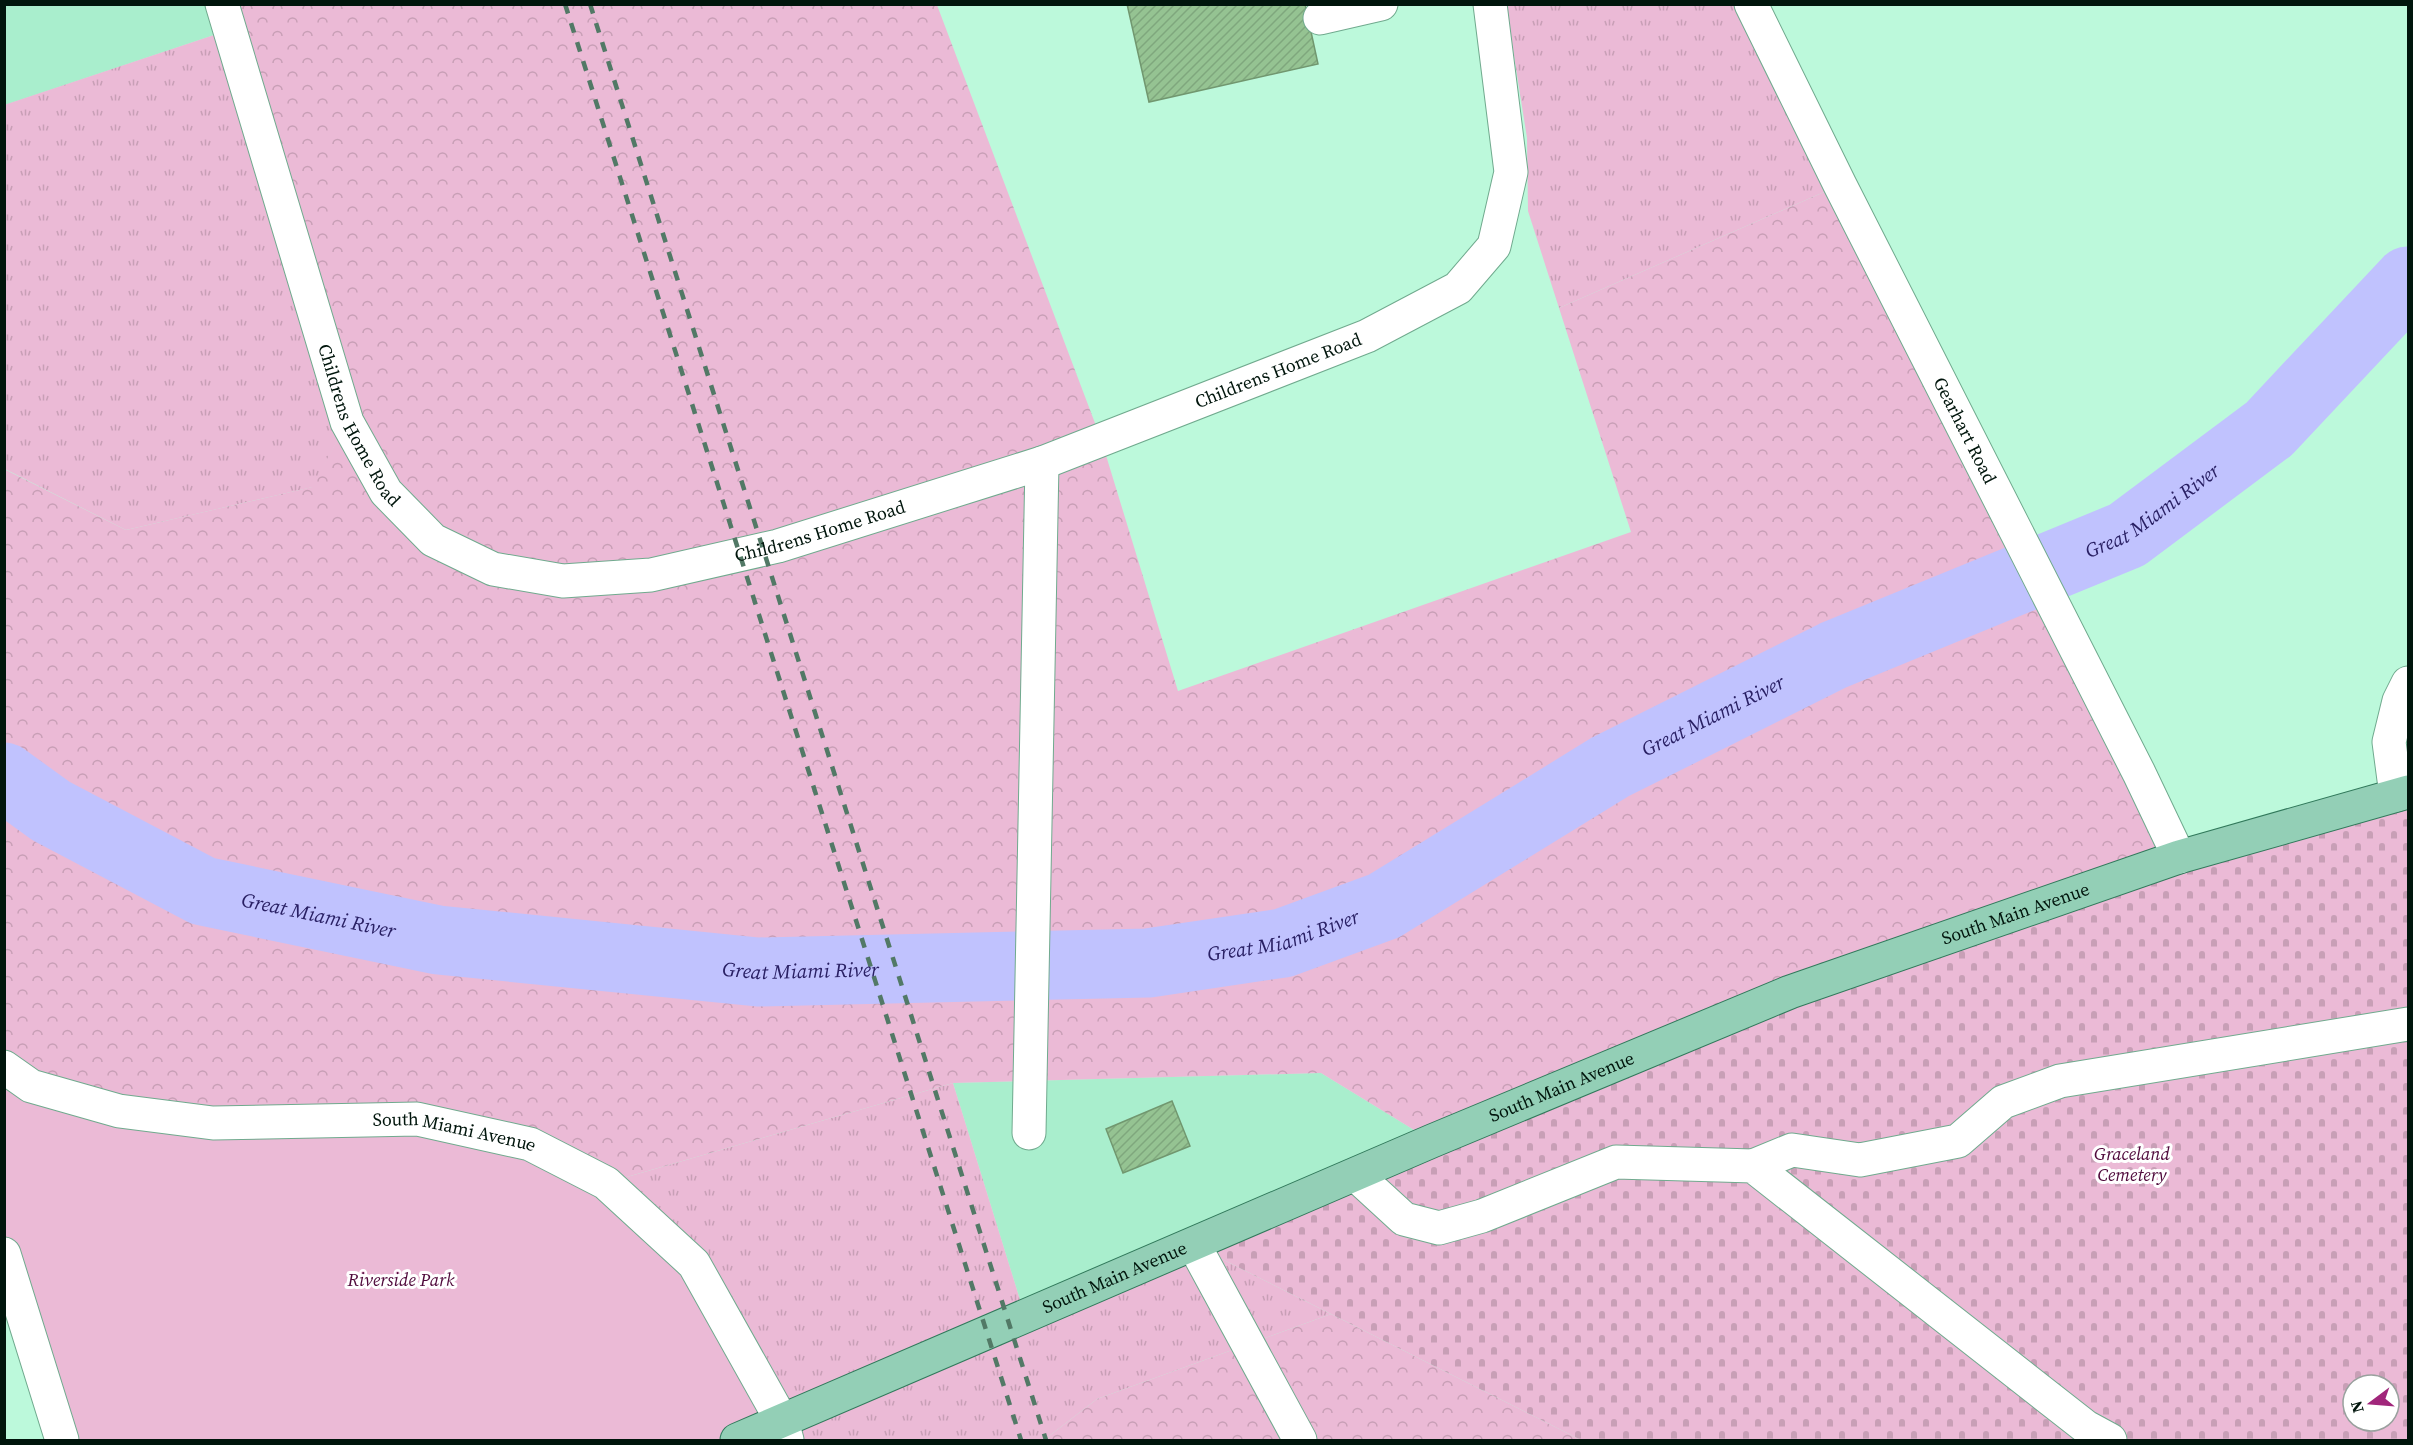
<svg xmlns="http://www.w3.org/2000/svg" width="2413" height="1445" viewBox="0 0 2413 1445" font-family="'Source Serif 4',serif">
	<defs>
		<pattern id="grass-tufts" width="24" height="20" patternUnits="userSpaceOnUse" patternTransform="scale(1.5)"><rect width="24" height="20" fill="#ebbad6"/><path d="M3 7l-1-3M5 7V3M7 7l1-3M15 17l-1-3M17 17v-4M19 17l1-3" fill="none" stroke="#c89fb6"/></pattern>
		<pattern id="forest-crowns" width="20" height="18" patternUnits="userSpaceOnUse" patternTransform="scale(1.5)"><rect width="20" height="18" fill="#ebbad6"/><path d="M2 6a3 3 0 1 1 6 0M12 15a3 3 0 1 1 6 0" fill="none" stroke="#c89fb6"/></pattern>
		<pattern id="cemetery-stones" width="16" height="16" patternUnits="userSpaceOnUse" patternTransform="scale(1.5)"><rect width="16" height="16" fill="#ebbad6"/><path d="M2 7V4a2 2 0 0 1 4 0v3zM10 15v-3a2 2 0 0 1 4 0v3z" fill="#c89fb6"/></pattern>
		<pattern id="building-hatch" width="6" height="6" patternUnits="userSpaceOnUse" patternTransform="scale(1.5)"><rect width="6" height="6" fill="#95c392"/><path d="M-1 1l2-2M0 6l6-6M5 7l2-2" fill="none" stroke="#7fa77d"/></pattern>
	</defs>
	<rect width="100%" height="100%" fill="#bcf9db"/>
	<g fill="#a9eecd">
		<polygon points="4,5 222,5 229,30 5,105"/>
		<polygon points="1321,1073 1432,1141 1025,1316 953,1083"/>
	</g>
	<g fill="url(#grass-tufts)">
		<polygon points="1506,5 1751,5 1840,185 1559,308 1528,211 1527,138"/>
		<polygon points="229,30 347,422 313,487 126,530 5,469 4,105"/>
		<polygon points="953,1083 1025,1316 1194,1245 1331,1314 1097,1399 1044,1440 787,1440 606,1183"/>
	</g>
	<g fill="url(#forest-crowns)">
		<polygon points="222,5 937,5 1101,439 1178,691 1631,532 1559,308 1840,185 2179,857 1432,1141 1321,1073 953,1083 606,1183 213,1123 5,1067 4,469 126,530 312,487 347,422"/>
		<polygon points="1331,1314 1581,1440 1044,1440 1097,1399"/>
	</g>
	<path fill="url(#cemetery-stones)" fill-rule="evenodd" d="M2408,792V1440H1581L1194,1245L1769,1002ZM2353,1385H2389V1421H2353Z"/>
	<polygon fill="#ebbad6" points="4,1067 119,1111 417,1119 530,1144 694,1264 782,1421 736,1440 62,1440 5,1254"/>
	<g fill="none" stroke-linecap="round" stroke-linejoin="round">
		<path stroke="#c0c2fe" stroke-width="69" id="s1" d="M4,777L51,811L203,891L438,940L758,972L1148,963L1283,943L1384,906L1610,767L1834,655L2127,535L2269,429L2408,281"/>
	</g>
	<g fill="url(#building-hatch)" stroke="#71976f" stroke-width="1.5">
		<polygon points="1127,4 1305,4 1318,64 1149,102"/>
		<polygon points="1172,1101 1190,1146 1123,1173 1106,1129"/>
	</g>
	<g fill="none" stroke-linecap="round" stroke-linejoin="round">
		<defs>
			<g id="minor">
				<path id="s2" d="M222,4L347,422L386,492L433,540L493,569L563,581L651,575L778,546L1042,463L1367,336L1458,288L1494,246L1511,172L1490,4"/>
				<path id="s3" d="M1751,4L1840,185L2139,773L2179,857"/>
				<polyline points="1320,18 1381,4"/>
				<polyline points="2396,795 2389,742 2399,701 2408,683"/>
				<path id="s4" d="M4,1067L31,1086L119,1111L213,1123L417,1119L530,1144L606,1183L694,1264L782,1421L787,1440"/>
				<polyline points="1029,1133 1042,463"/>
				<polyline points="1753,1166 1792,1150 1860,1160 1958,1141 2003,1102 2060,1081 2408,1024"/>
				<polyline points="1356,1175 1404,1219 1439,1228 1482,1216 1616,1162 1753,1166 2086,1427 2110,1440"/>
				<polyline points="1194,1245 1300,1440"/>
				<polyline points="4,1254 62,1440"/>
			</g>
			<g id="major">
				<path id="s5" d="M737,1440L1432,1141L1790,992L2179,857L2408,792"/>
			</g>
		</defs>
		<use href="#minor" stroke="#70aa8e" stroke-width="35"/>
		<use href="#major" stroke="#31795b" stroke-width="35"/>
		<use href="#minor" stroke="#fff" stroke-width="33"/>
		<use href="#major" stroke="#93cfb6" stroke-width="33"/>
		<g stroke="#527966" stroke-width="4.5" stroke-dasharray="10 10" stroke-linecap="butt">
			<polyline points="565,4 1021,1440"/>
			<polyline points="590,4 1046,1440"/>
		</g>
	</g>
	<g text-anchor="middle" stroke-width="6" stroke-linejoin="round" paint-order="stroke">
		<g font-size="18" fill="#00150c" stroke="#fff">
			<text dy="6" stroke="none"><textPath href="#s2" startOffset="1470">Childrens Home Road</textPath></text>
			<text dy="6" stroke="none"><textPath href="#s2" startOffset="444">Childrens Home Road</textPath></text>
			<text dy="6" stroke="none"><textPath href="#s3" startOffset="477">Gearhart Road</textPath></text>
			<text dy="6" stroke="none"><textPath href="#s2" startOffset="984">Childrens Home Road</textPath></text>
			<text dy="6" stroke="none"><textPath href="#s5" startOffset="1383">South Main Avenue</textPath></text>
			<text dy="6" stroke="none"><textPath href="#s5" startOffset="897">South Main Avenue</textPath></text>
			<text dy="6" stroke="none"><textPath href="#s4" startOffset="462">South Miami Avenue</textPath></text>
			<text dy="6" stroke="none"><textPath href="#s5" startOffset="411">South Main Avenue</textPath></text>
		</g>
		<g font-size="18" font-style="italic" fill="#4f093b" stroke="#fff">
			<text x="2132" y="1160">Graceland<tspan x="2132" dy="21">Cemetery</tspan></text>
			<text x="401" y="1286">Riverside Park</text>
		</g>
		<g font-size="20" font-style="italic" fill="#292064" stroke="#fff">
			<text dy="7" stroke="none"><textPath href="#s1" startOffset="2292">Great Miami River</textPath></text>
			<text dy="7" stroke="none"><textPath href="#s1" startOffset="1806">Great Miami River</textPath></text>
			<text dy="7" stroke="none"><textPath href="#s1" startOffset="348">Great Miami River</textPath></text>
			<text dy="7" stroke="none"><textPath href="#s1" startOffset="1320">Great Miami River</textPath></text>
			<text dy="7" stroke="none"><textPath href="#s1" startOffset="834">Great Miami River</textPath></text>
		</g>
	</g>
	<rect width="2413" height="1445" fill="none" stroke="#00150c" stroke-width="12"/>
	<g transform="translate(2371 1403) rotate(254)"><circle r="28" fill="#ffffff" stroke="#99a19e" stroke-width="1.5"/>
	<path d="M0-4.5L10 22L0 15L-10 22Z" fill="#a1267b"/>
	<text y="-9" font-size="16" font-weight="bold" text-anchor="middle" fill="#00150c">N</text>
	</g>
</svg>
